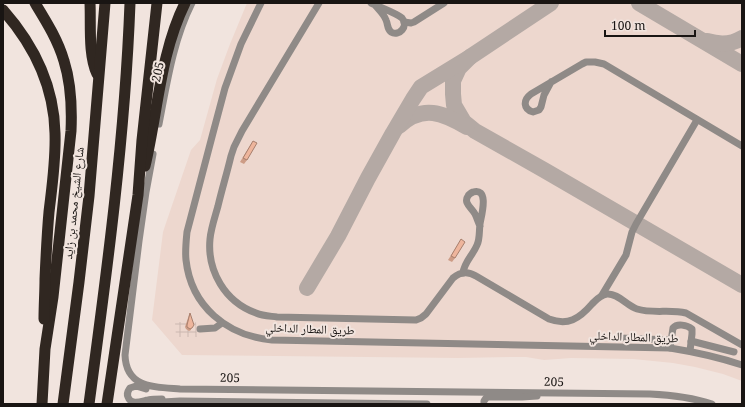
<svg xmlns="http://www.w3.org/2000/svg" width="745" height="407" viewBox="0 0 745 407" font-family="'Noto Serif','Noto Naskh Arabic',serif">
	<defs>
		<pattern id="industrial-grid" width="8" height="8" patternUnits="userSpaceOnUse"><rect width="8" height="8" fill="#edd7ce"/><path d="M0 4h8M4 0v8" fill="none" stroke="#cbb8b0"/></pattern>
	</defs>
	<rect width="100%" height="100%" fill="#f1e4de"/>
	<polygon fill="#edd7ce" points="247,3 742,3 742,381 723,374 695,367 673,363 633,359 571,358 544,360 526,357 511,357 458,358 182,355 152,320 163,232 166,223 191,150 200,140 217,79 230,44"/>
	<polygon fill="url(#industrial-grid)" points="175,322 196,322 197,337 176,337"/>
	<g fill="none" stroke-linecap="round" stroke-linejoin="round">
		<g stroke="#b4a9a4" stroke-width="16">
			<polyline points="639,3 742,64"/>
			<path d="M707,41C720,45 731,45 742,38"/>
			<polyline points="470,57 459,68 453,81 453,94 454,105 464,122 475,131 544,170 742,285"/>
			<path d="M399,126C423,104 443,113 467,127"/>
			<polyline points="307,288 338,236 368,178 393,133 413,99 421,87 470,57 551,3"/>
		</g>
		<g stroke="#8f8a87" stroke-width="7">
			<path d="M261,3L241,44L225,88L213,133L187,232C186,242 185,251 186,260C191,306 227,336 272,340L670,348C695,352 718,357 742,365"/>
			<path d="M319,3L242,131L234,147L231,156C227,173 222,189 218,206C215,217 211,228 210,239C207,271 225,302 256,313C263,316 270,316 277,317L416,320L421,318L426,314L453,278C460,272 468,271 476,276L549,319C568,326 579,319 592,304C596,300 600,295 607,294C618,293 627,306 637,309C653,314 670,309 686,313L742,345"/>
			<path d="M371,3C379,7 396,13 402,18C409,26 399,37 391,32C387,29 388,24 386,20C384,14 379,10 375,5"/>
			<polyline points="404,22 411,23 414,22 444,3"/>
			<path d="M551,82L544,95L541,107L539,110L533,112C523,109 523,100 531,94L582,64L586,62H595L604,64L742,146"/>
			<path d="M159,124C167,83 173,41 192,3"/>
			<path d="M153,154L146,192L139,241L125,355C126,388 154,387 180,389L650,394C671,395 691,397 712,404"/>
			<path d="M463,273C464,262 473,255 477,245C480,239 479,231 480,224C481,217 490,187 473,192C471,193 469,194 468,196C463,203 472,208 475,214C477,218 478,222 480,226"/>
			<polyline points="602,295 626,255 632,232 636,224 697,120"/>
			<polyline points="200,329 215,328 222,323"/>
			<polyline points="620,338 671,340"/>
			<polyline points="691,341 734,352"/>
			<path d="M670,348L673,328C677,323 687,325 692,329V334L690,351"/>
			<path d="M146,389L136,386L130,388C128,391 126,393 128,397C131,406 142,401 148,400C153,399 157,399 162,399"/>
			<polyline points="155,404 163,402 180,401 427,404"/>
			<polyline points="484,404 484,401 486,398 489,397 522,397 537,396"/>
		</g>
		<g stroke="#302721" stroke-width="11">
			<path d="M35,3C46,21 58,40 64,61C71,83 72,108 71,131L53,297L45,349L42,404"/>
			<path d="M90,3C91,24 88,55 97,74"/>
			<path d="M3,10C33,44 54,86 55,133C56,160 52,186 49,212C47,234 46,257 45,279C45,292 44,305 44,319"/>
			<path d="M145,166C158,111 160,54 185,3"/>
			<polyline points="63,404 79,282 89,196 105,3"/>
			<path d="M89,404C107,271 125,137 130,3"/>
			<polyline points="107,404 138,195 142,140 157,3"/>
		</g>
	</g>
	<g fill="#cd9c86">
		<polygon points="253,141 247,160 244,164 240,162"/>
		<polygon points="459,243 455,258 452,262 448,260"/>
		<polygon points="190,313 191,330 189,331 186,329 185,327 189,315"/>
	</g>
	<g fill="#eeb59c" stroke="#a77f6d">
		<polygon points="253,141 257,143 247,160 243,158"/>
		<polygon points="461,239 465,242 455,258 451,256"/>
		<polygon points="190,313 194,325 192,328 190,329 187,327 187,325"/>
	</g>
	<g text-anchor="middle" stroke-width="4" stroke-linejoin="round" paint-order="stroke">
		<g font-size="12" fill="#191513" stroke="#f1e4de">
			<text transform="translate(158 72) rotate(-78)" y="4">205</text>
			<text transform="translate(74 203) rotate(-84)" y="4">شارع الشيخ محمد بن زايد</text>
			<text transform="translate(310 329) rotate(2)" y="4">طريق المطار الداخلي</text>
			<text transform="translate(634 337) rotate(2)" y="4">طريق المطار الداخلي</text>
			<text transform="translate(230 378) rotate(1)" y="4">205</text>
			<text transform="translate(554 382) rotate(1)" y="4">205</text>
		</g>
	</g>
	<rect width="745" height="407" fill="none" stroke="#191513" stroke-width="8"/>
	<path d="M605 30v6h90v-6" fill="none" stroke="#191513" stroke-width="2"/>
	<text x="611" y="30" font-size="12" fill="#191513" stroke="#f1e4de" stroke-width="3" paint-order="stroke">100 m</text>
</svg>
